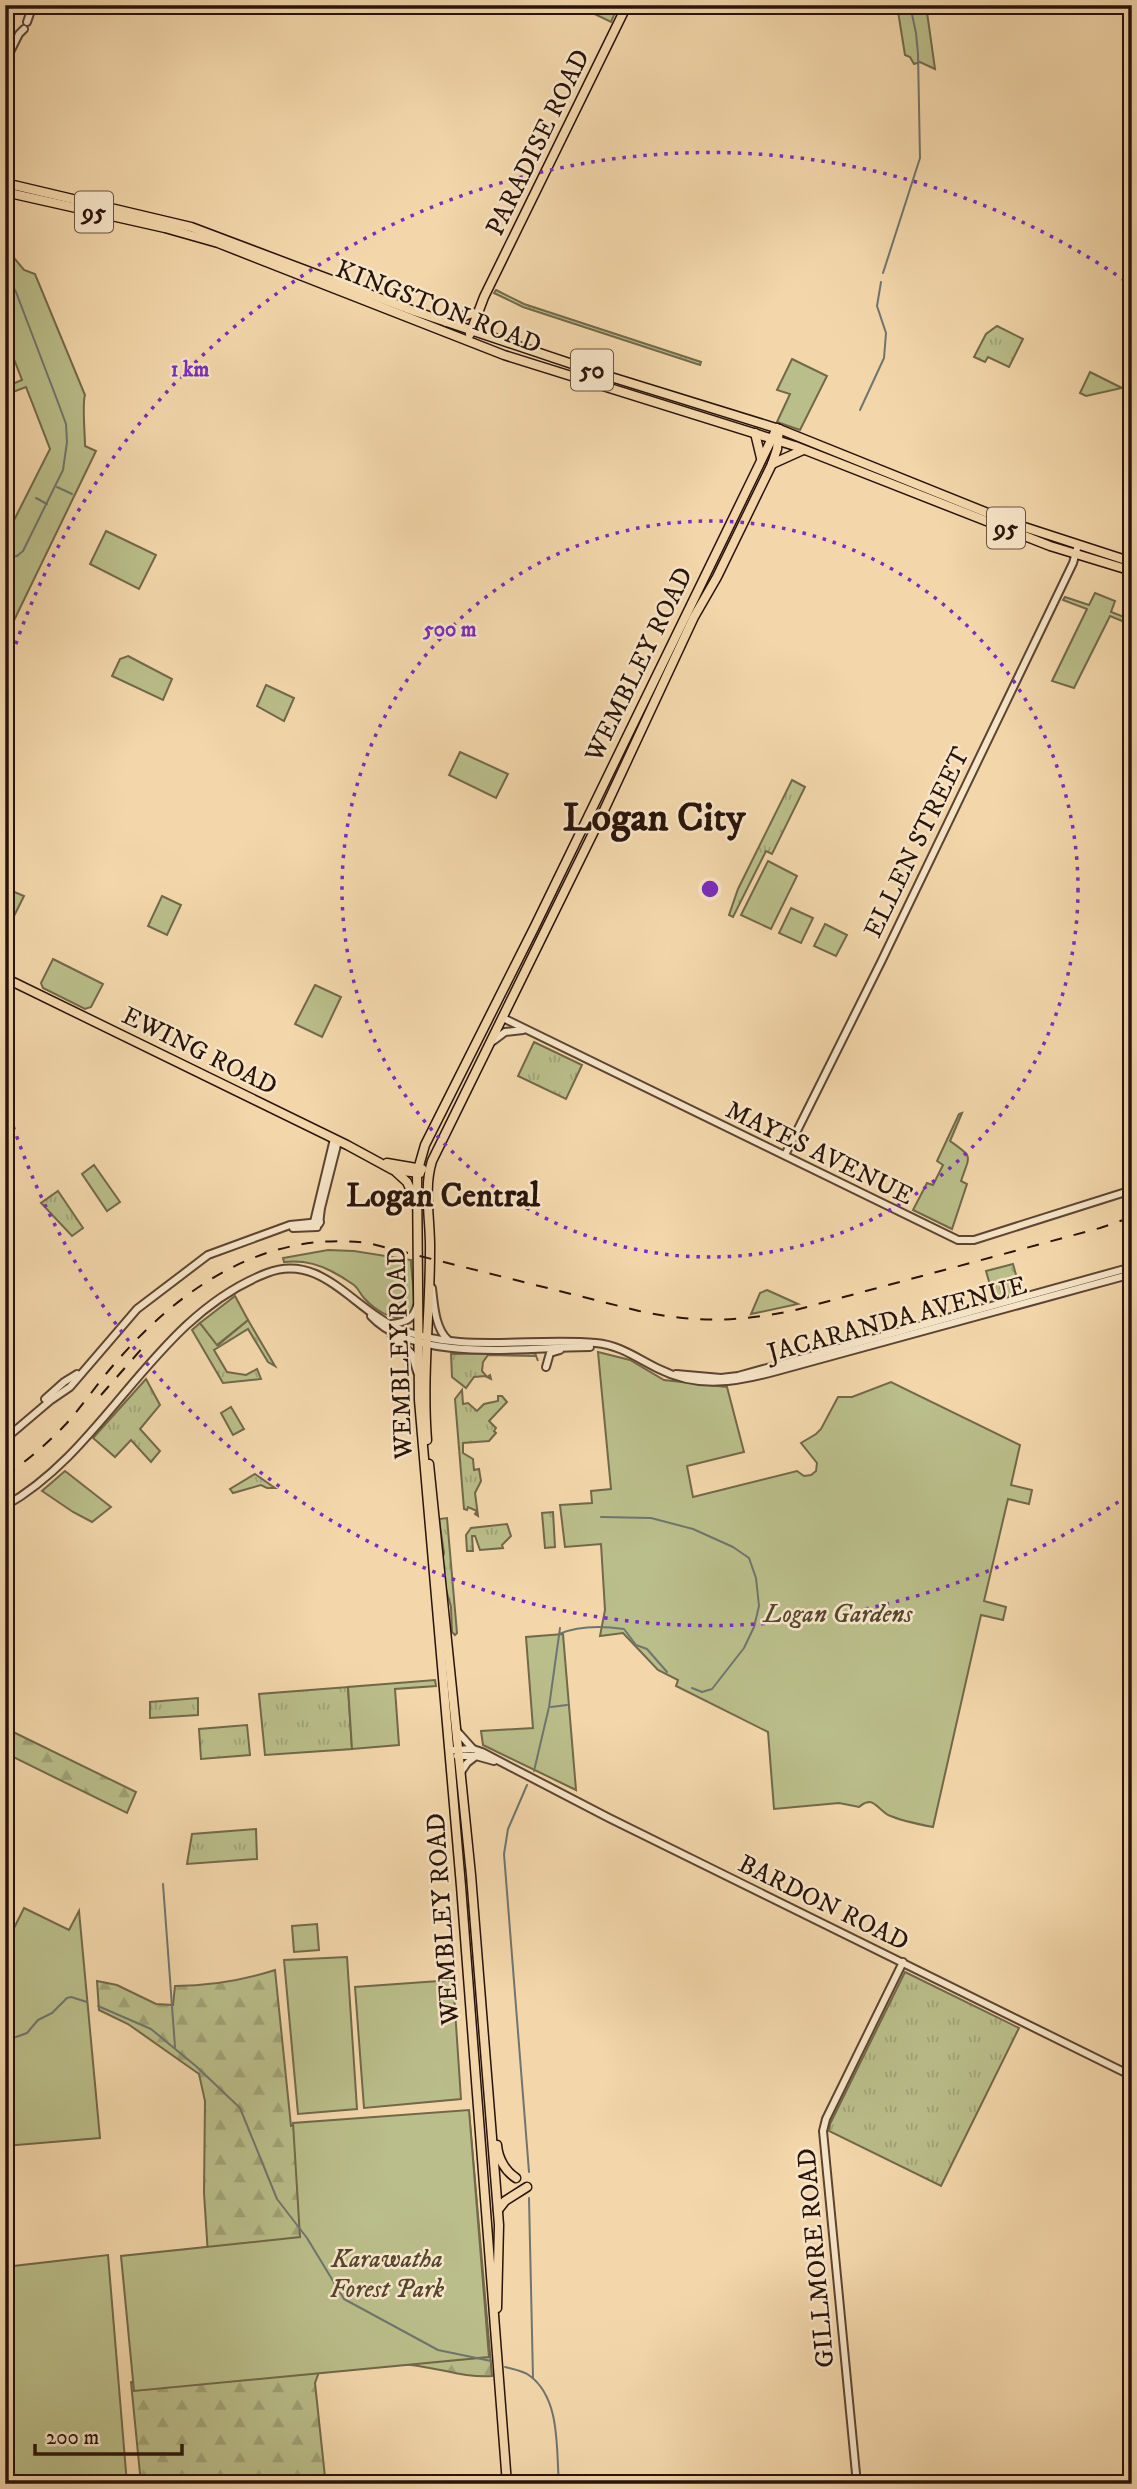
<svg xmlns="http://www.w3.org/2000/svg" width="1137" height="2489" viewBox="0 0 1137 2489" font-family="'IM FELL DW Pica',serif">
	<defs>
		<pattern id="grass-tufts" width="24" height="20" patternUnits="userSpaceOnUse" patternTransform="scale(1.75)"><rect width="24" height="20" fill="#babe8a"/><path d="M3 7l-1-3M5 7V3M7 7l1-3M15 17l-1-3M17 17v-4M19 17l1-3" fill="none" stroke="#a0a276"/></pattern>
		<pattern id="forest-firs" width="22" height="20" patternUnits="userSpaceOnUse" patternTransform="scale(1.75)"><rect width="22" height="20" fill="#babe8a"/><path d="M5 1l3.5 6h-7zM16 11l3.5 6h-7z" fill="#a0a276"/></pattern>
	</defs>
	<rect width="100%" height="100%" fill="#f3d7ab"/>
	<filter id="stains"><feTurbulence type="fractalNoise" baseFrequency=".00286" numOctaves="4"/><feColorMatrix values="0 0 0 0 .2 0 0 0 0 .09 0 0 0 0 .02 0 0 0 .5 -.17"/></filter>
	<radialGradient id="worn" r=".72"><stop offset=".6" stop-color="#630" stop-opacity="0"/><stop offset="1" stop-color="#630" stop-opacity=".3"/></radialGradient>
	<g fill="url(#grass-tufts)" stroke="#72684a" stroke-width="2">
		<polygon points="496,290 524,304 701,362 700,365 523,307 494,293"/>
		<polygon points="997,326 1023,339 1009,367 988,357 985,362 974,357 986,334"/>
		<polygon points="792,780 805,787 772,854 766,851 733,917 729,915 738,889"/>
		<polygon points="534,1042 582,1065 566,1099 518,1076"/>
		<polygon points="94,1165 120,1202 107,1211 82,1174"/>
		<polygon points="58,1191 83,1228 72,1236 41,1203"/>
		<polygon points="1013,1264 1021,1293 994,1299 986,1271"/>
		<polygon points="248,1320 275,1366 268,1362 248,1329 214,1350 227,1372 246,1375 257,1369 261,1379 223,1383 192,1330 200,1323 218,1345"/>
		<polygon points="531,1353 535,1353 538,1361 536,1356 488,1355 483,1362 482,1371 487,1377 490,1375 491,1379 485,1376 474,1377 466,1388 452,1377 451,1354"/>
		<polygon points="146,1379 160,1405 140,1429 160,1451 151,1462 131,1440 115,1457 93,1438"/>
		<polygon points="462,1390 463,1404 468,1403 477,1411 484,1404 498,1401 498,1396 502,1396 507,1402 489,1421 496,1428 494,1431 496,1433 489,1441 463,1443 463,1453 473,1459 474,1470 479,1469 481,1481 475,1493 478,1516 475,1514 477,1511 468,1507 467,1510 464,1509 455,1399"/>
		<polygon points="255,1474 275,1488 267,1488 261,1485 233,1493 230,1489"/>
		<polygon points="553,1512 555,1547 545,1548 542,1513"/>
		<polygon points="447,1518 457,1633 455,1635 452,1632 451,1607 445,1586 442,1561 444,1553 439,1519"/>
		<polygon points="507,1524 511,1536 502,1545 503,1548 480,1550 475,1536 472,1536 473,1551 467,1551 466,1535 471,1528"/>
		<polygon points="348,1687 352,1749 265,1755 259,1694"/>
		<polygon points="198,1698 198,1715 150,1718 150,1702"/>
		<polygon points="247,1725 250,1755 201,1759 199,1729"/>
		<polygon points="256,1829 257,1859 187,1864 192,1834"/>
		<polygon points="905,1972 1019,2028 941,2186 829,2131 830,2124"/>
	</g>
	<g fill="url(#forest-firs)" stroke="#72684a" stroke-width="2">
		<polygon points="5,1728 136,1792 127,1813 5,1753"/>
		<path d="M275,1970L291,2126L469,2112L492,2376C464,2378 439,2368 411,2365C381,2362 349,2369 319,2372L315,2383L325,2477L331,2484H141L131,2382L244,2366L208,2255L204,2193L205,2101L199,2074L128,2024L99,2010L97,1981L117,1985L156,2004L173,2005L175,1986C211,1986 241,1981 275,1970Z"/>
	</g>
	<g fill="#babe8a" stroke="#72684a" stroke-width="2">
		<polygon points="576,5 611,5 617,8 611,22"/>
		<polygon points="897,5 926,5 935,69 920,62 914,64 910,57 905,55"/>
		<path d="M5,247L24,270L35,274L85,395C82,403 85,434 85,446L96,451L5,639V538L50,449L26,387L13,392L10,385L22,380L10,349L5,350Z"/>
		<polygon points="792,359 827,376 800,430 777,422 790,394 777,390"/>
		<polygon points="1090,372 1122,388 1086,396 1080,393"/>
		<polygon points="106,531 156,555 139,589 90,564"/>
		<polygon points="1095,593 1115,601 1111,612 1132,620 1132,625 1110,616 1074,688 1052,681 1087,609 1063,600 1065,597 1089,605"/>
		<polygon points="128,656 172,679 163,700 112,676 120,659"/>
		<polygon points="266,685 294,698 284,721 257,706"/>
		<polygon points="460,752 508,774 496,798 449,775"/>
		<polygon points="768,861 797,876 771,929 741,915"/>
		<polygon points="5,888 24,896 5,934"/>
		<polygon points="162,896 181,905 167,935 148,926"/>
		<polygon points="791,908 813,918 801,943 779,933"/>
		<polygon points="825,924 847,935 836,956 814,946"/>
		<polygon points="53,959 103,984 91,1007 85,1009 43,988 41,983"/>
		<polygon points="315,985 341,997 322,1037 295,1024"/>
		<path d="M962,1113L950,1141C974,1158 970,1154 961,1181L967,1184L952,1229L913,1210L927,1183L933,1185L943,1165L937,1161L959,1114Z"/>
		<path d="M328,1250L354,1251L411,1260C411,1271 416,1302 413,1309C405,1331 373,1309 364,1298C360,1294 359,1289 354,1285C347,1280 339,1275 331,1271C316,1263 301,1260 284,1262L283,1258Z"/>
		<polygon points="767,1290 798,1304 751,1314 760,1293"/>
		<polygon points="235,1296 248,1320 217,1345 200,1323"/>
		<path d="M598,1352L630,1360L664,1380L727,1387L744,1452L687,1466L693,1497L797,1471L804,1476L811,1475L816,1471L817,1463L801,1443L816,1434L821,1429L838,1397H852L891,1382L1020,1445L1011,1485L1032,1490L1029,1504L1008,1499L984,1601L1006,1607L1003,1620L981,1615L933,1827C917,1824 902,1821 888,1815C881,1811 875,1802 870,1802C864,1802 863,1804 859,1807L839,1803L774,1809L768,1732L676,1686L678,1680L658,1670L623,1633L600,1636L605,1610L601,1544L565,1547L560,1505L592,1503L591,1491L611,1489Z"/>
		<polygon points="231,1407 244,1429 233,1435 221,1413"/>
		<polygon points="65,1471 111,1507 92,1522 73,1512 42,1491"/>
		<polygon points="563,1634 576,1790 483,1745 481,1731 533,1728 526,1637"/>
		<polygon points="435,1680 436,1686 395,1689 399,1745 352,1749 348,1687"/>
		<polygon points="24,1908 69,1930 79,1911 100,2138 5,2146 5,1946"/>
		<polygon points="317,1924 319,1950 294,1952 292,1926"/>
		<polygon points="347,1957 357,2109 298,2114 284,1960"/>
		<polygon points="453,1980 461,2099 364,2108 355,1987"/>
		<polygon points="469,2110 489,2357 134,2391 121,2256 300,2237 293,2123"/>
		<polygon points="108,2255 127,2484 5,2484 5,2267"/>
		<polygon points="500,2476 500,2484 418,2484"/>
	</g>
	<g fill="none" stroke-linecap="round" stroke-linejoin="round">
		<g stroke="#6f756f" stroke-width="2">
			<polyline points="5,273 16,292 59,405 66,424 67,442 63,470 23,551 17,556 5,558"/>
			<polyline points="883,273 920,158 918,54 916,33 910,5"/>
			<polyline points="860,410 884,358 886,333 877,306 881,282"/>
			<polyline points="57,487 72,494"/>
			<polyline points="36,498 47,504"/>
			<polyline points="601,1517 651,1518 693,1529 733,1547 749,1558 756,1578 759,1606 754,1627 744,1648 712,1689 702,1692 692,1688"/>
			<path d="M559,1634C578,1626 603,1626 624,1629L636,1645L647,1649L667,1672"/>
			<polyline points="551,1707 567,1705"/>
			<polyline points="534,1771 549,1707 560,1628"/>
			<polyline points="527,1785 508,1829 504,1854 529,2172"/>
			<polyline points="163,1884 175,2047"/>
			<polyline points="98,2006 151,2029 197,2067 240,2108 277,2199 307,2238 344,2299 438,2350 491,2361"/>
			<polyline points="5,2041 27,2033 38,2020 52,2013 67,1998 71,1997 87,2002"/>
			<polyline points="529,2198 533,2378"/>
			<path d="M505,2367C512,2369 524,2371 530,2376C561,2399 556,2450 559,2484"/>
		</g>
		<defs>
			<g id="minor">
				<polyline points="27,22 33,5"/>
				<polyline points="5,62 19,34 24,29"/>
				<polyline points="503,1018 958,1240 974,1240 1132,1190"/>
				<polyline points="493,1041 505,1032 523,1030"/>
				<polyline points="785,1155 881,962 1073,563 1078,545"/>
				<polyline points="314,1222 334,1139"/>
				<polyline points="319,1224 321,1208 338,1141"/>
				<polyline points="293,1228 317,1227"/>
				<path d="M432,1288C434,1305 435,1328 448,1340"/>
				<path d="M371,1316C415,1364 528,1347 590,1347"/>
				<path d="M392,1324C405,1322 413,1320 417,1306"/>
				<polyline points="392,1335 412,1354 417,1372"/>
				<polyline points="546,1367 550,1353 560,1350"/>
				<polyline points="676,1374 721,1378 738,1376 1132,1267"/>
				<polyline points="45,1399 64,1382 77,1374"/>
				<polyline points="5,1439 51,1400 70,1387 137,1309 208,1255 290,1225 320,1222"/>
				<path d="M5,1506C108,1448 153,1317 267,1273C321,1252 353,1309 397,1328C458,1354 531,1337 596,1343C620,1345 638,1359 659,1369C698,1389 737,1382 777,1371L1132,1274"/>
				<polyline points="456,1730 473,1749"/>
				<polyline points="454,1750 473,1749 482,1752 609,1818 1132,2076"/>
				<polyline points="457,1756 476,1756 494,1761"/>
				<polyline points="461,1772 467,1763 476,1756"/>
				<polyline points="857,2484 823,2131 826,2119 903,1962"/>
			</g>
			<g id="major">
				<polyline points="5,183 191,227 414,311 611,377 779,429 1015,524 1132,562"/>
				<polyline points="5,192 165,228 218,243 504,355 795,446 1050,546 1132,571"/>
				<polyline points="446,322 473,313"/>
				<polyline points="470,334 484,297 627,5"/>
				<polyline points="755,433 761,458"/>
				<polyline points="772,464 803,450"/>
				<polyline points="5,978 347,1145 393,1170 420,1173"/>
				<polyline points="387,1163 422,1169"/>
				<polyline points="396,1172 407,1182 413,1195"/>
				<path d="M427,1440C422,1377 430,1315 430,1252C431,1223 423,1189 432,1161L599,821L694,617L717,577L772,464L777,449L779,429"/>
				<polyline points="429,1464 471,1875 499,2225 497,2308"/>
				<path d="M497,2145C498,2158 505,2171 516,2178"/>
				<polyline points="498,2210 505,2201 527,2187"/>
				<polyline points="507,2484 461,1886 419,1400 417,1173 425,1145 535,926 777,428"/>
			</g>
		</defs>
		<use href="#minor" stroke="#5c4432" stroke-width="10"/>
		<use href="#major" stroke="#29130a" stroke-width="11"/>
		<use href="#minor" stroke="#f7e5c8" stroke-width="6"/>
		<use href="#major" stroke="#f3d7ab" stroke-width="8"/>
		<g stroke="#29130a" stroke-width="2" stroke-dasharray="12 12" stroke-linecap="butt">
			<polyline points="101,1395 145,1345"/>
			<path d="M5,1476C27,1461 48,1443 66,1424C84,1404 99,1381 117,1361C181,1287 266,1230 368,1243L639,1311C697,1323 734,1322 792,1311L1100,1228L1132,1217"/>
		</g>
	</g>
	<g fill="none" stroke="#7b2cbf" stroke-width="3.5" stroke-dasharray="3.5 7">
		<circle cx="710" cy="889" r="368"/>
		<path d="M1127 1496A736 736 0 0 1 6 1104M6 674A736 736 0 0 1 1127 282"/>
	</g>
	<g text-anchor="middle" stroke-width="5" stroke-linejoin="round" paint-order="stroke">
		<g fill="#f7e5c8" stroke="#675243" stroke-width="2">
			<rect x="75" y="191.5" width="38" height="41" rx="5"/>
			<rect x="571" y="349.5" width="42" height="41" rx="5"/>
			<rect x="987" y="507.5" width="38" height="41" rx="5"/>
		</g>
		<g font-size="24" font-weight="bold" fill="#29130a">
			<text x="94" y="220">95</text>
			<text x="592" y="378">50</text>
			<text x="1006" y="536">95</text>
		</g>
		<g font-size="26" fill="#29130a" stroke="#f7e5c8">
			<text transform="translate(537 142) rotate(-64)" y="9">PARADISE ROAD</text>
			<text transform="translate(439 306) rotate(21)" y="9">KINGSTON ROAD</text>
			<text transform="translate(638 664) rotate(-64)" y="9">WEMBLEY ROAD</text>
			<text transform="translate(916 842) rotate(-64)" y="9">ELLEN STREET</text>
			<text transform="translate(200 1050) rotate(26)" y="9">EWING ROAD</text>
			<text transform="translate(820 1152) rotate(26)" y="9">MAYES AVENUE</text>
			<text transform="translate(897 1318) rotate(-15)" y="9">JACARANDA AVENUE</text>
			<text transform="translate(399 1353) rotate(-92)" y="9">WEMBLEY ROAD</text>
			<text transform="translate(824 1902) rotate(26)" y="9">BARDON ROAD</text>
			<text transform="translate(442 1919) rotate(-94)" y="9">WEMBLEY ROAD</text>
			<text transform="translate(815 2258) rotate(-95)" y="9">GILLMORE ROAD</text>
		</g>
		<g font-size="26" font-style="italic" fill="#544630" stroke="#f7e5c8">
			<text x="838" y="1622">Logan Gardens</text>
			<text x="387" y="2267">Karawatha<tspan x="387" dy="30">Forest Park</tspan></text>
		</g>
		<g font-size="33" font-weight="bold" fill="#29130a" stroke="#f7e5c8">
			<text x="443" y="1206">Logan Central</text>
		</g>
		<g font-size="40" font-weight="bold" fill="#29130a" stroke="#f7e5c8">
			<text x="654" y="830">Logan City</text>
		</g>
	</g>
	<circle cx="710" cy="889" r="10" fill="#7b2cbf" stroke="#f7e5c8" stroke-width="3.5"/>
	<g font-size="21" text-anchor="middle" font-weight="bold" fill="#7b2cbf" stroke="#f7e5c8" stroke-width="5" stroke-linejoin="round" paint-order="stroke">
		<text x="190" y="376">1 km</text>
		<text x="450" y="636">500 m</text>
	</g>
	<rect width="1137" height="2489" fill="none" stroke="#f3d7ab" stroke-width="28"/>
	<rect x="7" y="7" width="1123" height="2475" fill="none" stroke="#29130a" stroke-width="3.5"/>
	<rect x="14" y="14" width="1109" height="2461" fill="none" stroke="#29130a" stroke-width="2"/>
	<path d="M35 2444v10h147v-10" fill="none" stroke="#29130a" stroke-width="3.5"/>
	<text x="46" y="2444" font-size="21" fill="#29130a" stroke="#f7e5c8" stroke-width="5" paint-order="stroke">200 m</text>
	<rect width="100%" height="100%" filter="url(#stains)"/>
	<rect width="100%" height="100%" fill="url(#worn)"/>
</svg>
